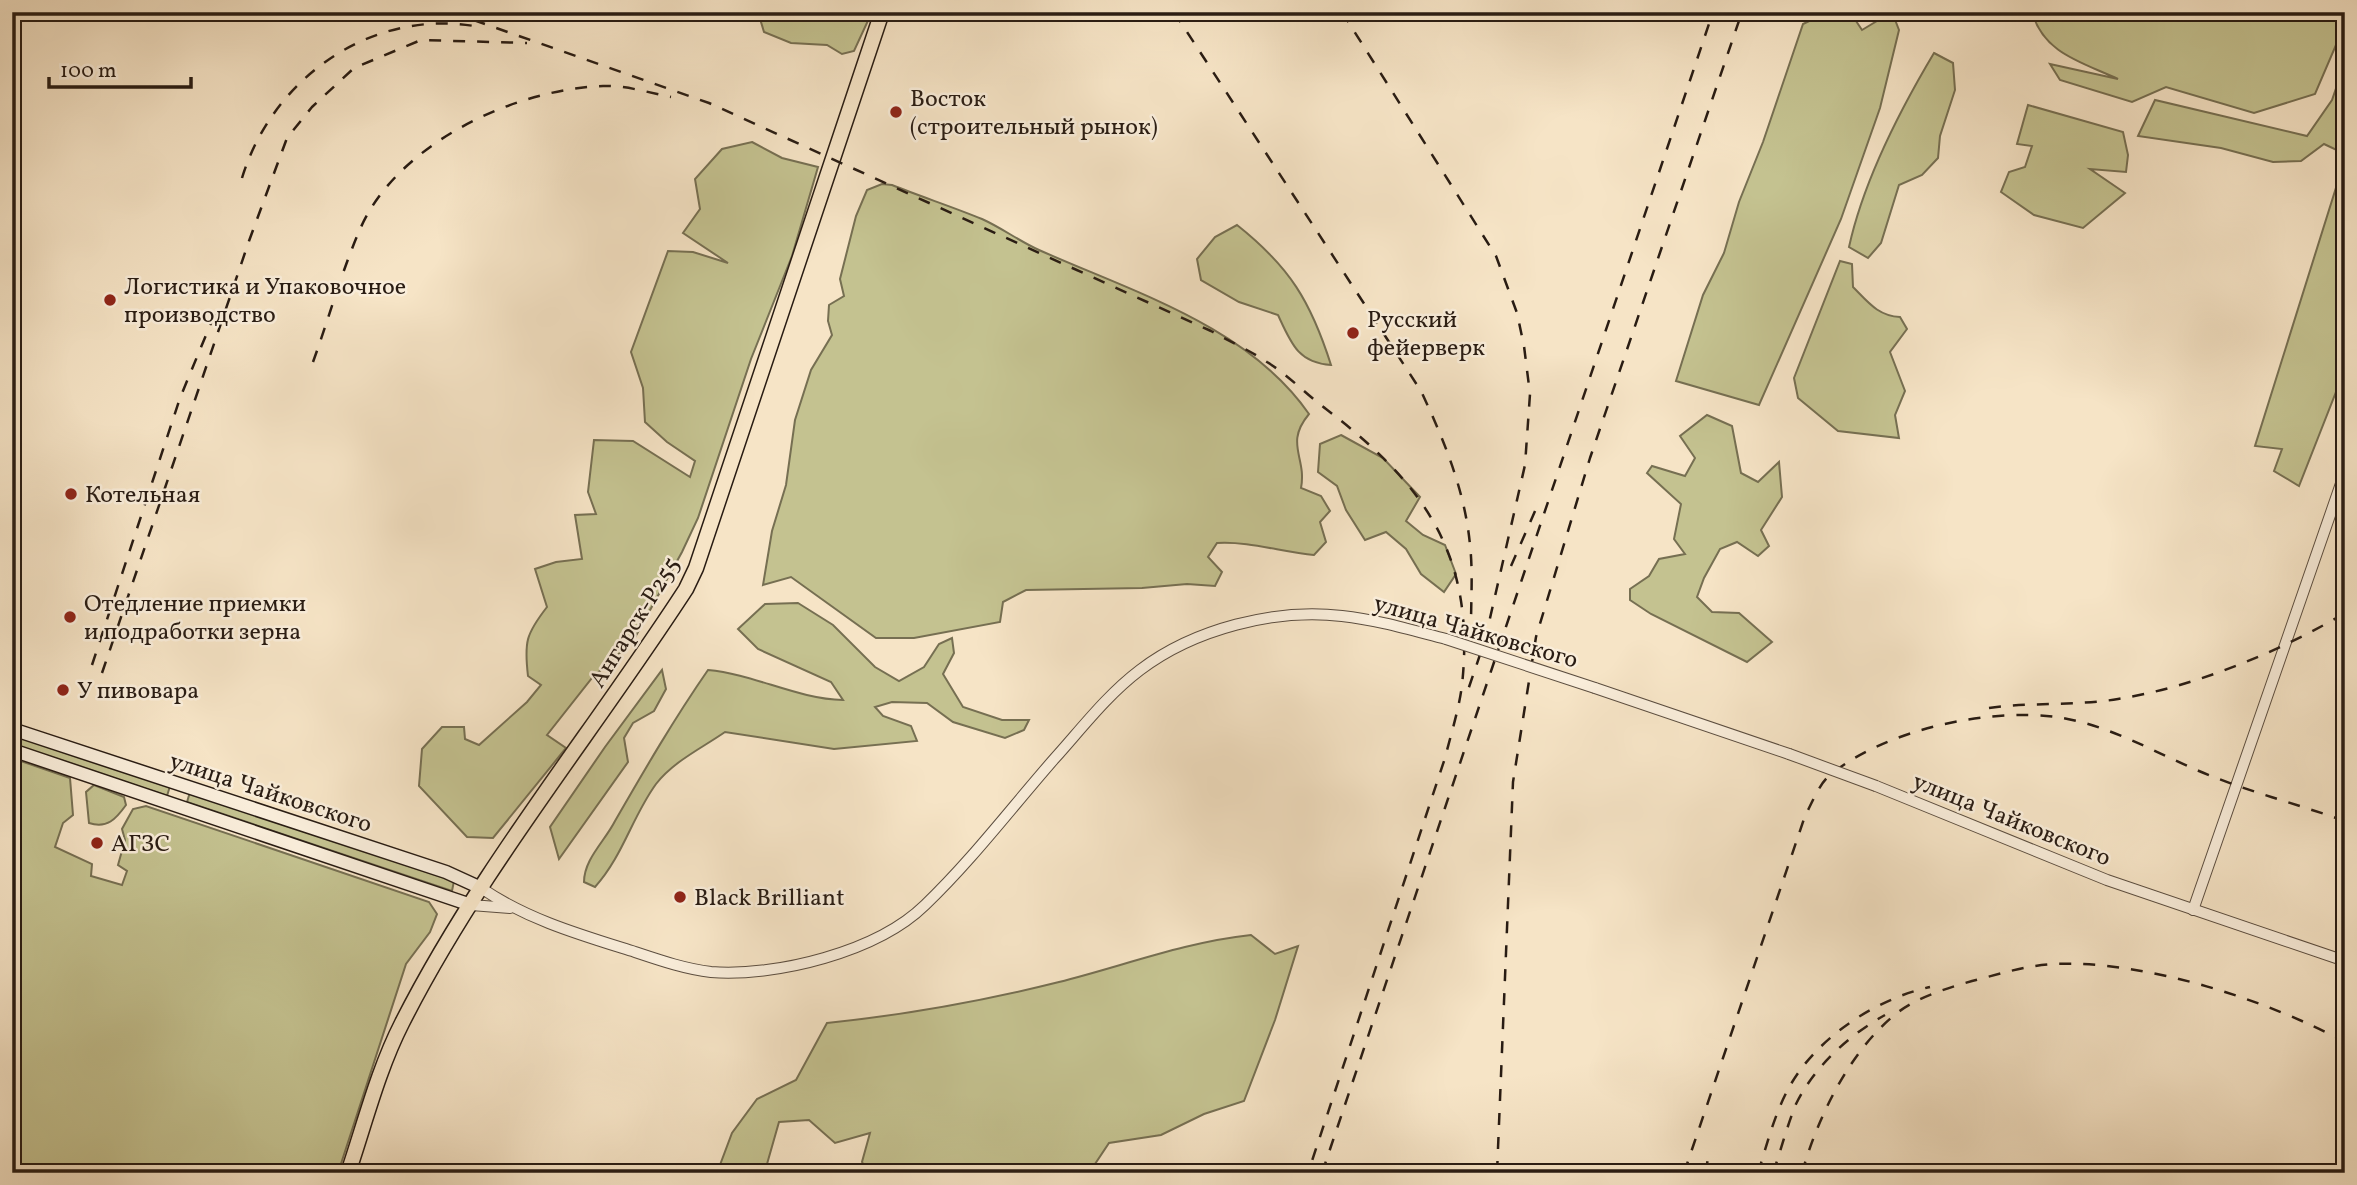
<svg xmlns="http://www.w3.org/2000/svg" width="2357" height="1185" viewBox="0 0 2357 1185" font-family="Vollkorn,serif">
	<rect width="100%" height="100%" fill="#f6e4c6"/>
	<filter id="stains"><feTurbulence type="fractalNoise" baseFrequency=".00286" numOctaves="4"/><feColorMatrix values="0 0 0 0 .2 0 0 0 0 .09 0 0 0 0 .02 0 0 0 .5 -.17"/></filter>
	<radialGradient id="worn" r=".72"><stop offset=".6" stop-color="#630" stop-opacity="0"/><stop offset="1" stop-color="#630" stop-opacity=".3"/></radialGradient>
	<g fill="#c4c290" stroke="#766f52" stroke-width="2">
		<polygon points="758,12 872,12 854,51 842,54 827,45 791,43 764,32"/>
		<polygon points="1828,12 1850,12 1862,30 1892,12 1899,30 1880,108 1841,219 1759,405 1676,381 1703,295 1724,253 1739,202 1763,142 1803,24"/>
		<path d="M2032,12H2345V24L2315,94L2254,113L2166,87L2132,102L2060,80L2050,64L2118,79C2082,62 2044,54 2032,12Z"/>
		<path d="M1934,53L1953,63L1955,90L1940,136L1938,158L1922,175L1899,185L1881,243L1868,258L1849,247C1863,183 1900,110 1934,53Z"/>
		<polygon points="2345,62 2345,154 2324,144 2301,161 2273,162 2221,148 2138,136 2155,100 2307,136 2332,100"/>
		<polygon points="2028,105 2123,132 2128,155 2126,172 2090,169 2125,193 2083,228 2034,215 2001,192 2009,172 2025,167 2032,146 2017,144"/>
		<path d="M752,142L782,158L818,167L792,256L751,359L698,518L682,552L633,641L592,678L547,735L566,748L493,838L467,837L419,786L422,749L442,727H464L465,739L479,745L527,702L541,685L528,676C524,642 526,634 547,607L535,569L556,562L582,559L575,515L596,514L588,492L594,440L633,441L690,477L695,461L667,442L645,422L643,388L631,352L668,251L693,252L728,263L683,233L700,209L695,179L722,149Z"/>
		<polygon points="2345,159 2345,369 2299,486 2274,471 2282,449 2255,446"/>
		<path d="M882,184L892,185C922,197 953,207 982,219C1002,228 1019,241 1039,250C1133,292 1248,326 1309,414C1284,444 1307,457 1301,488L1321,496L1330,511L1320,522L1326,542L1314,555C1282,552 1248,541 1217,543L1208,557L1222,572L1215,586L1187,584L1142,588L1026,590L1003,602L1000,622L914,638H876L791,577L763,585L772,531L786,485L795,420L811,370L832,335L828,321L829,305L844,296L840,279L856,216L867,190Z"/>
		<path d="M1237,225C1290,267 1311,302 1331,365C1298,363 1291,343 1278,315L1239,302L1201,280L1197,259L1215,237Z"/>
		<path d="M1840,261L1852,264L1853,287C1868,302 1878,316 1900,317L1907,329L1890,352L1905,391L1895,415L1899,438L1838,431L1798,398L1794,378Z"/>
		<polygon points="1707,415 1732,426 1741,473 1758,482 1779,462 1782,497 1761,530 1769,546 1758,556 1737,542 1720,549 1704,578 1697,597 1712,612 1739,613 1772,642 1747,662 1651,614 1630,600 1630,589 1649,576 1659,559 1685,554 1674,539 1681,504 1647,473 1652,466 1685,476 1695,458 1680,436"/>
		<polygon points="1341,435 1383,458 1420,497 1406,521 1423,535 1445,545 1456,574 1444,592 1421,574 1406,549 1386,532 1365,540 1346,510 1337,486 1318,472 1320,444"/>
		<path d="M798,603L833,625L875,667L899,681L924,667L939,644L952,638L954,653L943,674L963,707L1002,720H1029L1024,730L1005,738L953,722L927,703L892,702L875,707L883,716L911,726L917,741L834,749L725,732C702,748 674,761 656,784C632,817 623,856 595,887L584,882C584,859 605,841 615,821C645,769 674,719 708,670C754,674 797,699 843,700L831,682L758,649L738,629L765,604Z"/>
		<polygon points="662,670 666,689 654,711 633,723 624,738 628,762 559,859 550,827 605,747"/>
		<polygon points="12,733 170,786 167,796 12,744"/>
		<polygon points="12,758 70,778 73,815 63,823 55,847 92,864 91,876 122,885 127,871 118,865 125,840 122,829 133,809 146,806 429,902 437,914 430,932 406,964 338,1173 12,1173"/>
		<path d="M94,785L124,797L126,805C116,819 107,829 89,823L86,792Z"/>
		<polygon points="190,792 454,881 452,891 187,802"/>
		<path d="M1251,935L1275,954L1298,946L1275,1020L1244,1101L1204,1114L1161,1135L1109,1143L1089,1173H868L862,1162L870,1133L835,1143L809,1120L779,1122L765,1171L768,1173H717L732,1133L757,1099L796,1080L827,1023C904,1015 983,1001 1059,982C1123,966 1185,942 1251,935Z"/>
	</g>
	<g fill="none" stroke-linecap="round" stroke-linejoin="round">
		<defs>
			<g id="minor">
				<polyline points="1595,688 1789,754"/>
				<polyline points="1876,786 2107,880 2345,961"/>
				<path d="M481,888C528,920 581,935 635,952C659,960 685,969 711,972C776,977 877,952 925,905C972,860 1012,807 1055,758C1082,728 1107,695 1140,670C1194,629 1275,608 1342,616C1378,620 1411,630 1446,639"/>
				<polyline points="471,905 510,908"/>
				<polyline points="2193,910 2345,472"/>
			</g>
			<g id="secondary">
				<polyline points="12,729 446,872 481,888"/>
				<polyline points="12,750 471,905"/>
			</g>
			<path id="primary" d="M348,1173C365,1123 378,1070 402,1023C480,869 592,734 686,589L696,568L882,12"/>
		</defs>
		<use href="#minor" stroke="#5c4e40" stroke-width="12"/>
		<use href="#secondary" stroke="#291c13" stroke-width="15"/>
		<use href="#primary" stroke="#291c13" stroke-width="17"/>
		<use href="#minor" stroke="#f9edda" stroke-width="10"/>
		<use href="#secondary" stroke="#f9edda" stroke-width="12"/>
		<use href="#primary" stroke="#f6e4c6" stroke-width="14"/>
		<g stroke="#291c13" stroke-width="2.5" stroke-dasharray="12 12" stroke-linecap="butt">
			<path d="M451,12L709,103L1211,331C1229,341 1249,350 1267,362C1288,375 1306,394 1326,409C1424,484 1476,555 1462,685C1459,709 1451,734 1445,758L1308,1173"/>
			<path d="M1174,12L1421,391C1444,440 1465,491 1470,545C1473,572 1471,599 1471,626"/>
			<polyline points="1342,12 1496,256 1517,313 1524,346 1530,394 1525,465 1485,640 1467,693"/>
			<path d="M242,178C272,79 370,9 474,26"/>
			<path d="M313,362C329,318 342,270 361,227C399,143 515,89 603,86C625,85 650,93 671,97"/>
			<polyline points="1511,566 1539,502"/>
			<polyline points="92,665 180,398 216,311"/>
			<polyline points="102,673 249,241 287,138 312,107 354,68 421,40 527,43"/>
			<path d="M1989,708C2032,702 2076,706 2118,699C2194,687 2279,652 2345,613"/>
			<polyline points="1322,1173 1713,12"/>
			<polyline points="1497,1173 1513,782 1536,637 1590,458 1742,12"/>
			<path d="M1684,1173L1805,816C1812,803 1819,784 1830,775C1885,730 1986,708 2056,717C2107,724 2152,751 2199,771C2246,791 2297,804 2345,821"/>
			<polyline points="1705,1173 1708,1159"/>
			<path d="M1758,1173C1769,1138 1778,1099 1801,1069C1831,1029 1881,998 1930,987"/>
			<path d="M1773,1173C1781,1150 1787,1126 1796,1104C1814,1067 1849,1035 1885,1015"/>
			<path d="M1802,1173C1817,1119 1848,1055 1891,1018C1913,998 1945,989 1972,981C2000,974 2027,965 2055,964C2145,960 2267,1000 2345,1042"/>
		</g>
		<defs>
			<g id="minor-bridge">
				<polyline points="1446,639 1595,688"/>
				<polyline points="1789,754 1876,786"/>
			</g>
		</defs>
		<use href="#minor-bridge" stroke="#5c4e40" stroke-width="12" stroke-linecap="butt"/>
		<use href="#minor-bridge" stroke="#f9edda" stroke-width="10"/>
	</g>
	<g fill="#8f2418" stroke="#f9edda" stroke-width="2.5">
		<circle cx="896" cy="112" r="7"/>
		<circle cx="110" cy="300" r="7"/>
		<circle cx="1353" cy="333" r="7"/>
		<circle cx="71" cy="494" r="7"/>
		<circle cx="70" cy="617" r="7"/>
		<circle cx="63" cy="690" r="7"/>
		<circle cx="97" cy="843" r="7"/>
		<circle cx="680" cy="897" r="7"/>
	</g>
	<g text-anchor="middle" stroke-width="5" stroke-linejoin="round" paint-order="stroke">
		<g font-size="24" fill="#291c13" stroke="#f9edda" text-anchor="start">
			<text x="910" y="106">Восток<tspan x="910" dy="28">(строительный рынок)</tspan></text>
			<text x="124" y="294">Логистика и Упаковочное<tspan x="124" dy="28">производство</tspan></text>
			<text x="1367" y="327">Русский<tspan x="1367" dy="28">фейерверк</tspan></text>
			<text x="85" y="502">Котельная</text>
			<text x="84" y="611">Отедление приемки<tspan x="84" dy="28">и подработки зерна</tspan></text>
			<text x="77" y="698">У пивовара</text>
			<text x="111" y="851">АГЗС</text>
			<text x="694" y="905">Black Brilliant</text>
		</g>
		<g font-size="24" fill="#291c13" stroke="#f9edda">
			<text transform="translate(634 622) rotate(-58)" y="8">Ангарск-Р255</text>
			<text transform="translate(1476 631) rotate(16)" y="8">улица Чайковского</text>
			<text transform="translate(271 792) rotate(18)" y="8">улица Чайковского</text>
			<text transform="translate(2012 819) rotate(22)" y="8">улица Чайковского</text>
		</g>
	</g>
	<rect width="2357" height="1185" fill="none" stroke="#f6e4c6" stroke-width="42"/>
	<rect x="14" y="14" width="2329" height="1157" fill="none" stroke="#291c13" stroke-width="3.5"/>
	<rect x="21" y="21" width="2315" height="1143" fill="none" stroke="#291c13" stroke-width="2"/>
	<path d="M49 77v10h142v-10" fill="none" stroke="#291c13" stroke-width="3.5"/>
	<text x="60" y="77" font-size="21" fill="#291c13" stroke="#f9edda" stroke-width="5" paint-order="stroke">100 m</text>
	<rect width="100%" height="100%" filter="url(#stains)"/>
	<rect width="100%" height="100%" fill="url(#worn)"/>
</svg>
